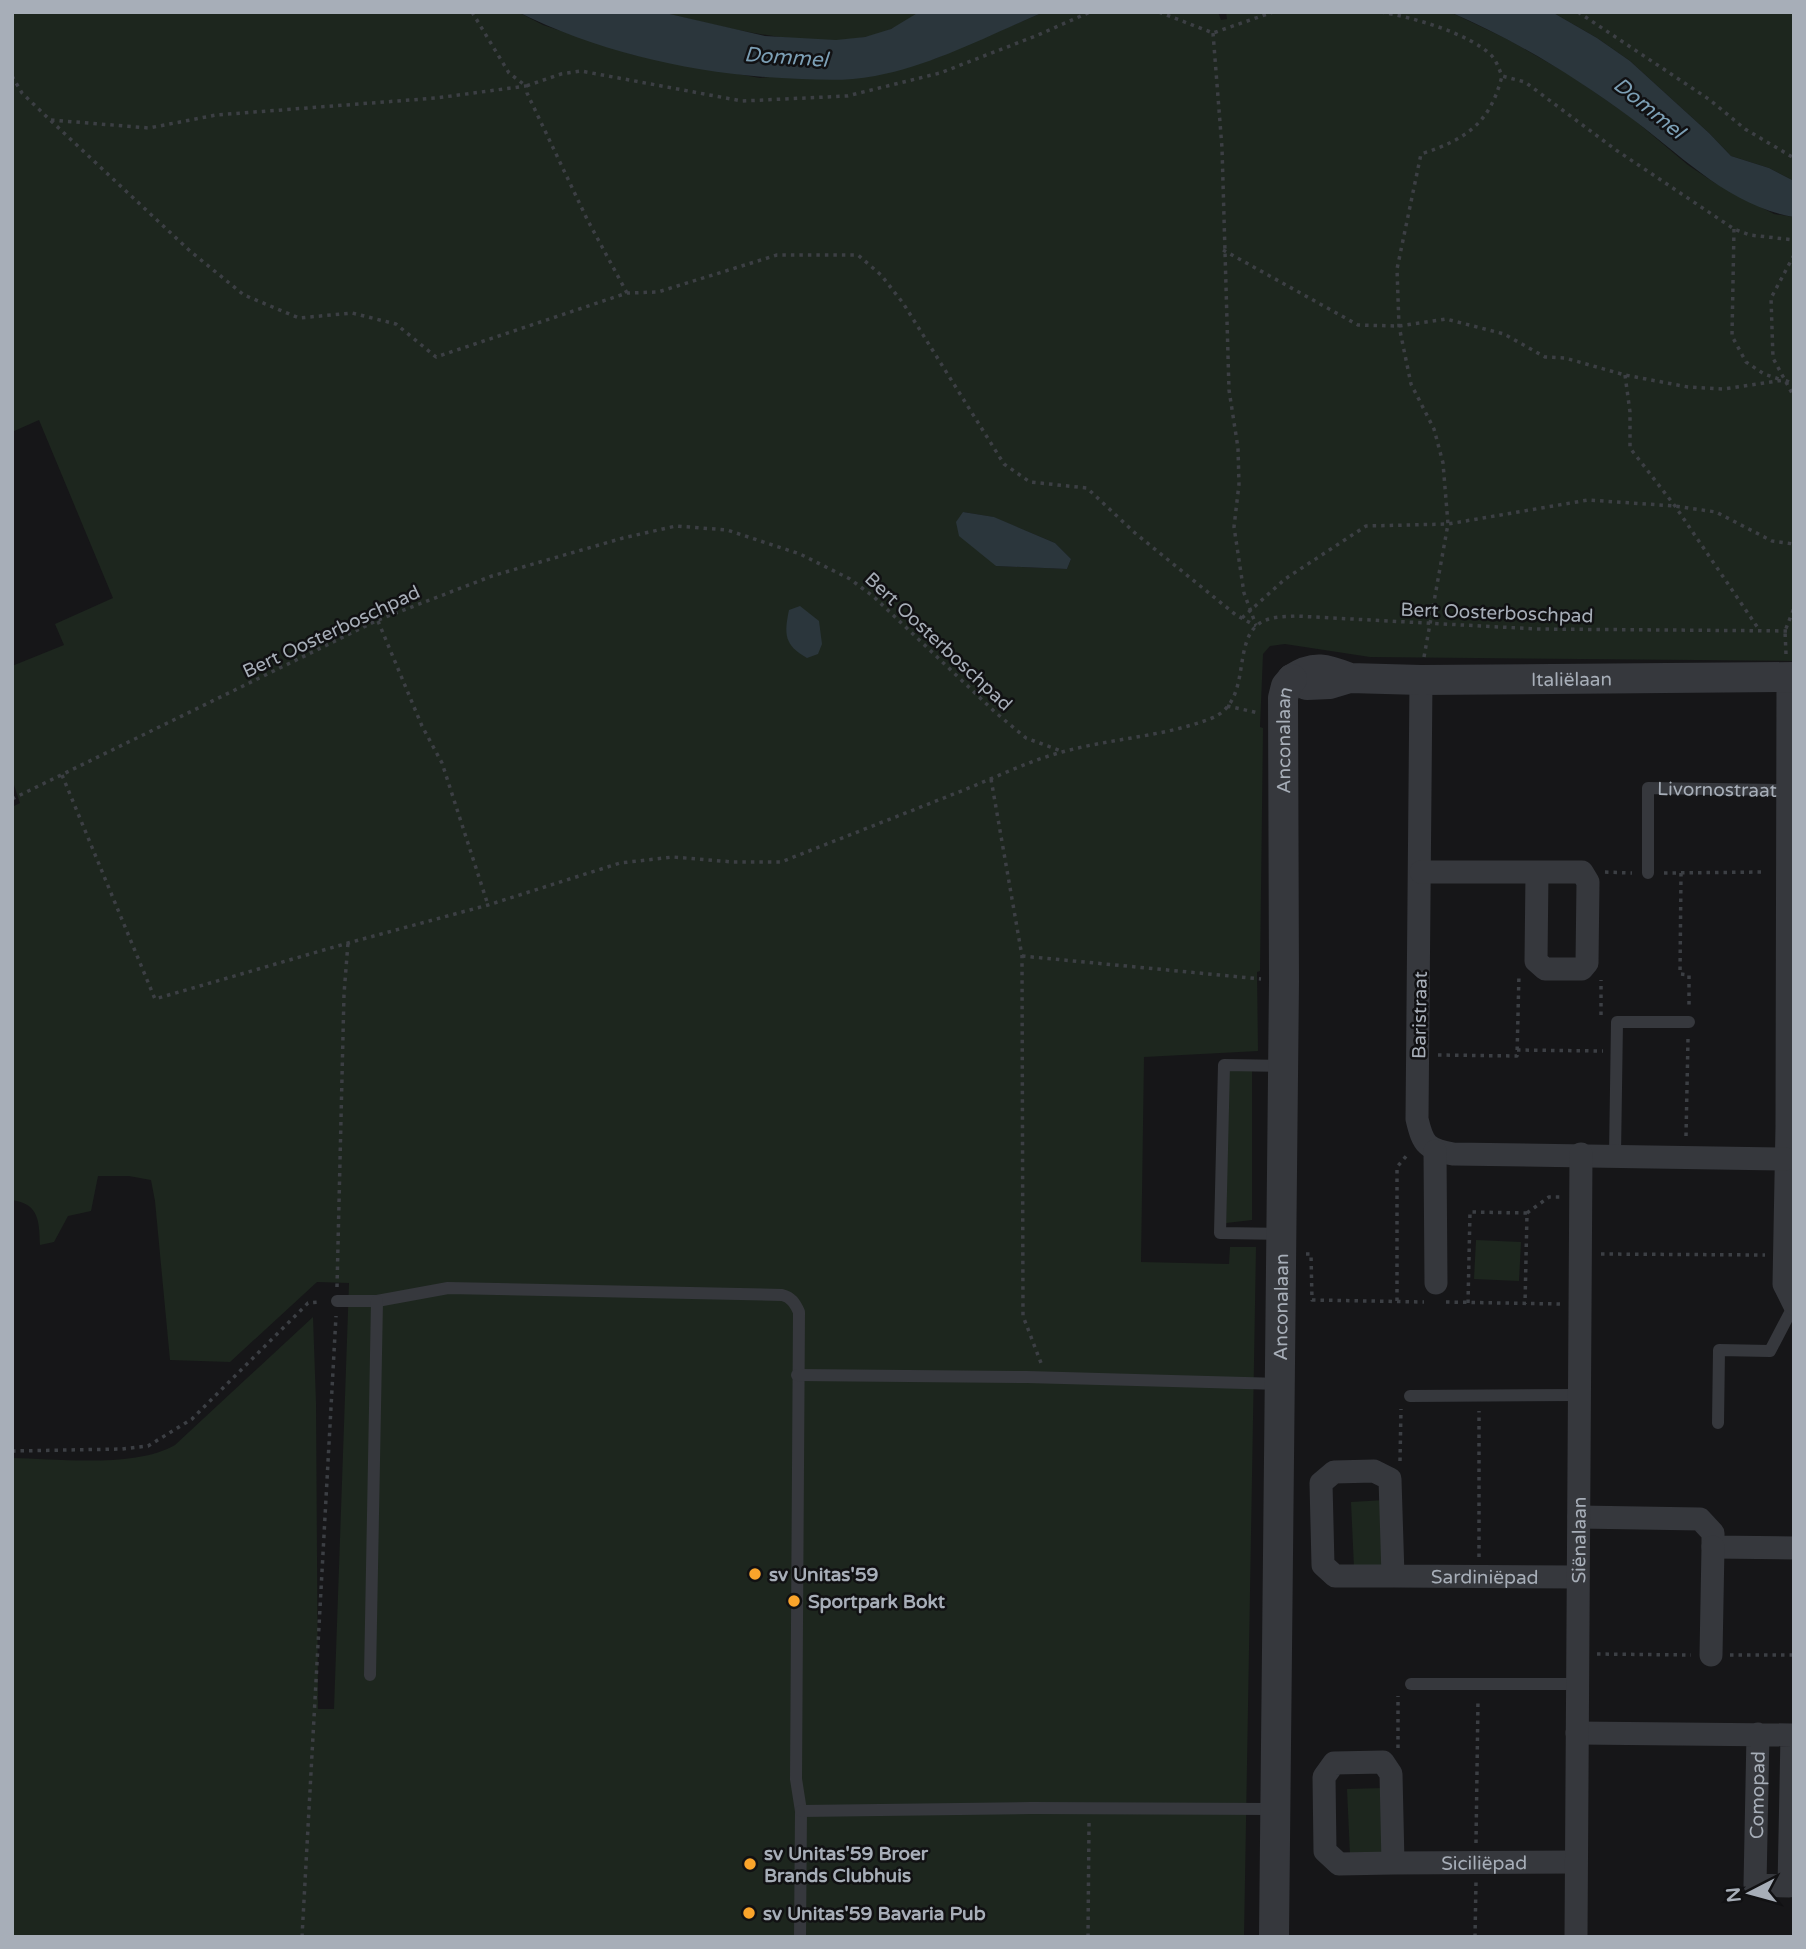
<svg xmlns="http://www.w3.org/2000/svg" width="1806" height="1949" viewBox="0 0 1806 1949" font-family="'Varela Round',sans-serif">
	<rect width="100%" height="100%" fill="#161618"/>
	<g fill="#1d261e" fill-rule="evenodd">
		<path d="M12,12H518L543,25L634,55L760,78L934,59L1044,12H1218L1221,20L1227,19L1226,12H1450L1507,39L1570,75L1632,118L1688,165L1715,183L1774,214L1794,217V661L1370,657L1285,644L1270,646L1263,654L1260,727L1263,728L1260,971L1257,972L1258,1051L1144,1057L1141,1262L1229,1264L1230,1247H1256L1244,1937H12V1458C58,1459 136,1468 175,1445L313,1317L316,1403L318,1709H334L349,1283L317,1282L230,1362L170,1360L155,1201L151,1180L129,1176H98L91,1211L68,1216L54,1242L40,1245C39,1222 40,1204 12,1200V807L20,803L12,779V666L64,645L55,624L113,598L39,420L12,432ZM963,512L993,517L1055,543L1071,559L1067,569L996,566Z"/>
		<path d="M661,12H919C910,18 901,25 891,29C830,57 724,27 661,12Z"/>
		<polygon points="1552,12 1794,12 1794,181 1769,168 1731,156 1709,133 1630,61 1597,38"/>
		<polygon points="1228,1069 1252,1070 1252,1220 1226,1223"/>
		<polygon points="1476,1240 1521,1242 1519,1281 1474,1279"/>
		<polygon points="1385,1500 1388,1566 1354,1568 1351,1502"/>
		<polygon points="1384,1788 1385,1854 1350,1855 1347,1789"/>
	</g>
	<g fill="#2b363c">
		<path d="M518,12H661L765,36L836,40L865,37L891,29L919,12H1044C989,35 934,65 875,76C850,81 826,80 801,79C705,76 604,55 518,12Z"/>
		<path d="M1450,12H1552L1597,38L1630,61L1709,133L1731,156L1769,168L1794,181V217C1729,206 1681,155 1631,118C1574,76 1515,40 1450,12Z"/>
		<polygon points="963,512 994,517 1055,543 1071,559 1067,569 996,566 959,536 956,522"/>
		<path d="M800,606L819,621L822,644L818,654L807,658C784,645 784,634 789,610Z"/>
	</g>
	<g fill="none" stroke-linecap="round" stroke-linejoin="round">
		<g stroke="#3c3f44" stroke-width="3.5" stroke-dasharray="3.5 5" stroke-linecap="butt">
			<polyline points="472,12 509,73 526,86 561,74 581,71 742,101 847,96 940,73 1038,35 1090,12"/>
			<polyline points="1159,12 1213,33 1273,12"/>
			<path d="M1381,12C1412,17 1471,34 1492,56C1497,62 1499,69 1502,76L1525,82L1616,150L1734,229L1750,235L1794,240"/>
			<polyline points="1578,12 1710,100 1745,129 1794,158"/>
			<polyline points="1213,33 1222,148 1229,390 1238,448 1239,484 1234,527 1244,593 1256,625"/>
			<polyline points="12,76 22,93 49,119 190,251 244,295 299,318 352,313 396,324 436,357 627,293 658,292 777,255 858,255 881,275 903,303 1004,464 1030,482 1087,488 1135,533 1236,615 1256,626"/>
			<polyline points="51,120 149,128 216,115 436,98 526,86 527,93 587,219 627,293"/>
			<polyline points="1734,229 1732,336 1746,362 1764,374 1782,380"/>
			<polyline points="1223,250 1358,325 1399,326 1446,319 1504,334 1545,357 1565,358 1625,375 1688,387 1724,389 1784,380 1794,384"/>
			<polyline points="1794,255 1771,298 1773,358 1794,397"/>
			<polyline points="1625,375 1630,412 1630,448 1675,506 1760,631"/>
			<polyline points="1242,618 1285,579 1366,526 1448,524 1588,500 1675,506 1716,512 1772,541 1794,544"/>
			<polyline points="378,621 422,726 442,763 488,905"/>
			<polyline points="1786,654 1785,631 1794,608"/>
			<path d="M1424,657L1448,524L1443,463L1434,429L1411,384L1399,326L1397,269L1421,154C1467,139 1490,123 1502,76"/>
			<polyline points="1227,706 1259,713"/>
			<path d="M62,775L155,999L348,943L488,905L620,863L673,857L733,862H781C842,838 903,814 964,790C996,777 1029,761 1062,752C1112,738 1164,737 1212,718C1253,701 1231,642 1260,623C1271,616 1284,617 1296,616L1537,629L1794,631"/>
			<polyline points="991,779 1022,956 1023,1316 1041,1363"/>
			<polyline points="12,799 378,620 492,576 623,538 676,526 727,530 800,554 850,579 874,597 996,713 1026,738 1061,751"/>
			<polyline points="1605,872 1632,873"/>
			<polyline points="1664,873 1765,872"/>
			<polyline points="1681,873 1680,974 1689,975 1689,1007"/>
			<polyline points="1022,956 1261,979"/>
			<polyline points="1601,1015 1601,980"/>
			<polyline points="1517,1050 1603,1051"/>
			<polyline points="1438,1055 1517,1056 1519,974"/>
			<polyline points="1686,1136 1688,1039"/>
			<polyline points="1527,1213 1549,1197 1561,1197"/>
			<polyline points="1306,1254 1311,1254 1312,1300 1424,1302"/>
			<polyline points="1601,1254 1765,1255"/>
			<polyline points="337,1287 344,994 348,943"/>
			<polyline points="1397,1301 1397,1167 1408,1154"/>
			<polyline points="1446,1302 1561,1304"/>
			<polyline points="1468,1303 1470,1212 1527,1213 1525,1304"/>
			<polyline points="12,1451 122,1449 148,1446 192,1419 308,1303 321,1302"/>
			<polyline points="1400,1461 1401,1409"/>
			<polyline points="1479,1557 1479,1411"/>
			<polyline points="1597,1654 1691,1655"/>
			<polyline points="1730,1655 1794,1655"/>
			<polyline points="1398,1748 1398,1696"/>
			<polyline points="1476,1843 1478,1700"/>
			<polyline points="302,1937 336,1316"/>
			<polyline points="1088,1937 1089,1823"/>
			<polyline points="1475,1937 1476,1882"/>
		</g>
		<g stroke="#36383d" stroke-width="12">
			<path id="s1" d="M1648,873V788L1788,790"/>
			<polyline points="1615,1155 1617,1022 1689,1022"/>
			<polyline points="1281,1234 1220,1233 1224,1065 1283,1066"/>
			<path d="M337,1301H377L448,1288L782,1295C791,1297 795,1303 799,1312L796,1779L801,1811L800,1937"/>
			<polyline points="797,1375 1027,1377 1280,1384"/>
			<polyline points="1410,1396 1579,1395"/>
			<polyline points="1718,1423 1719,1350 1770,1351 1794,1305"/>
			<polyline points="370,1675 377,1301"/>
			<polyline points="1411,1684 1578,1684"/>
			<polyline points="801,1811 1031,1808 1275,1809"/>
		</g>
		<g stroke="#36383d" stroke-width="23">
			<polyline points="1788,677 1787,1126 1784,1284 1794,1304"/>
			<path d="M1421,680L1417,1119C1423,1145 1427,1149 1453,1154L1786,1159"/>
			<polyline points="1421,872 1582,872 1588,882 1587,963 1582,969 1545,969 1536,961 1537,872"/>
			<polyline points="1435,1151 1436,1283"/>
			<polyline points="1579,1517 1700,1519 1713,1533 1713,1547 1794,1548"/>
			<path id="s2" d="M1393,1576H1335L1323,1565L1321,1483L1334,1472L1374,1471L1390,1479L1393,1576L1578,1577"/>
			<polyline points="1711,1655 1713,1547"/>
			<path id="s3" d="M1577,1733L1792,1735L1789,1886L1755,1885L1758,1734"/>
			<path id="s4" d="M1393,1863L1339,1864L1325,1851L1324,1777L1334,1763L1383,1762L1391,1774L1393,1863L1576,1862"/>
			<path id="s5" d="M1576,1937L1581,1154"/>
		</g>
		<g stroke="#36383d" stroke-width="30">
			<path id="s6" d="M1350,678C1327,669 1314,664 1292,679L1307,685L1330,684L1350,678L1421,680L1794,677"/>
			<path id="s7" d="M1274,1937L1284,981L1283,698L1286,686L1292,679"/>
		</g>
	</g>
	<g fill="#faa42b" stroke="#111113" stroke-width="2.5">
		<circle cx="755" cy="1574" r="7"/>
		<circle cx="794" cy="1601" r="7"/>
		<circle cx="750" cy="1864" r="7"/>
		<circle cx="749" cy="1913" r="7"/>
	</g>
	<g text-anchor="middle" stroke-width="5" stroke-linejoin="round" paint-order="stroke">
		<g font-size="19" fill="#a7aeb8" stroke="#111113">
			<text transform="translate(1497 612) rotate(2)" y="7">Bert Oosterboschpad</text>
			<text transform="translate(331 631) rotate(-25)" y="7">Bert Oosterboschpad</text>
			<text transform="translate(939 641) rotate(43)" y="7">Bert Oosterboschpad</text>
			<text dy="7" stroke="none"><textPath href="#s6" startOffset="343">Italiëlaan</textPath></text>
			<text dy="7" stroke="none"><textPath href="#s7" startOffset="1197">Anconalaan</textPath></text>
			<text dy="7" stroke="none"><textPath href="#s1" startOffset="154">Livornostraat</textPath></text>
			<text transform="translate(1419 1015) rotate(-89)" y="7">Baristraat</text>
			<text dy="7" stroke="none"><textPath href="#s7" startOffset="630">Anconalaan</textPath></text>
			<text dy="7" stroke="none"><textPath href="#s5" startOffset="397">Siënalaan</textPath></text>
			<text dy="7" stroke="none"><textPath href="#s2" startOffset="420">Sardiniëpad</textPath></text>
			<text dy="7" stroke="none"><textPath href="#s3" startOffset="490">Comopad</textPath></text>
			<text dy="7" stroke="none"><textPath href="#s4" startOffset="408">Siciliëpad</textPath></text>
		</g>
		<g font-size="19" font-weight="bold" fill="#a7aeb8" stroke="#111113" text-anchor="start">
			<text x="769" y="1581">sv Unitas'59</text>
			<text x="808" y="1608">Sportpark Bokt</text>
			<text x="764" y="1860">sv Unitas'59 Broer<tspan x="764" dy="22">Brands Clubhuis</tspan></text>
			<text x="763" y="1920">sv Unitas'59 Bavaria Pub</text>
		</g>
		<g font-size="21" font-style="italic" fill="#7c9fb5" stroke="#111113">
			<text transform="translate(786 57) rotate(4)" y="7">Dommel</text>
			<text transform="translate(1649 108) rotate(39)" y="7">Dommel</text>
		</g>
	</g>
	<rect width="1806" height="1949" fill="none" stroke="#a7aeb8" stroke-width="28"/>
	<g transform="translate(1750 1893) rotate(264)" stroke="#111113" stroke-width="5" paint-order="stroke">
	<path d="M0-5L12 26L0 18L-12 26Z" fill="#a7aeb8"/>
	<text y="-10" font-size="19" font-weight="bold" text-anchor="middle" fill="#a7aeb8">N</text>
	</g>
</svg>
